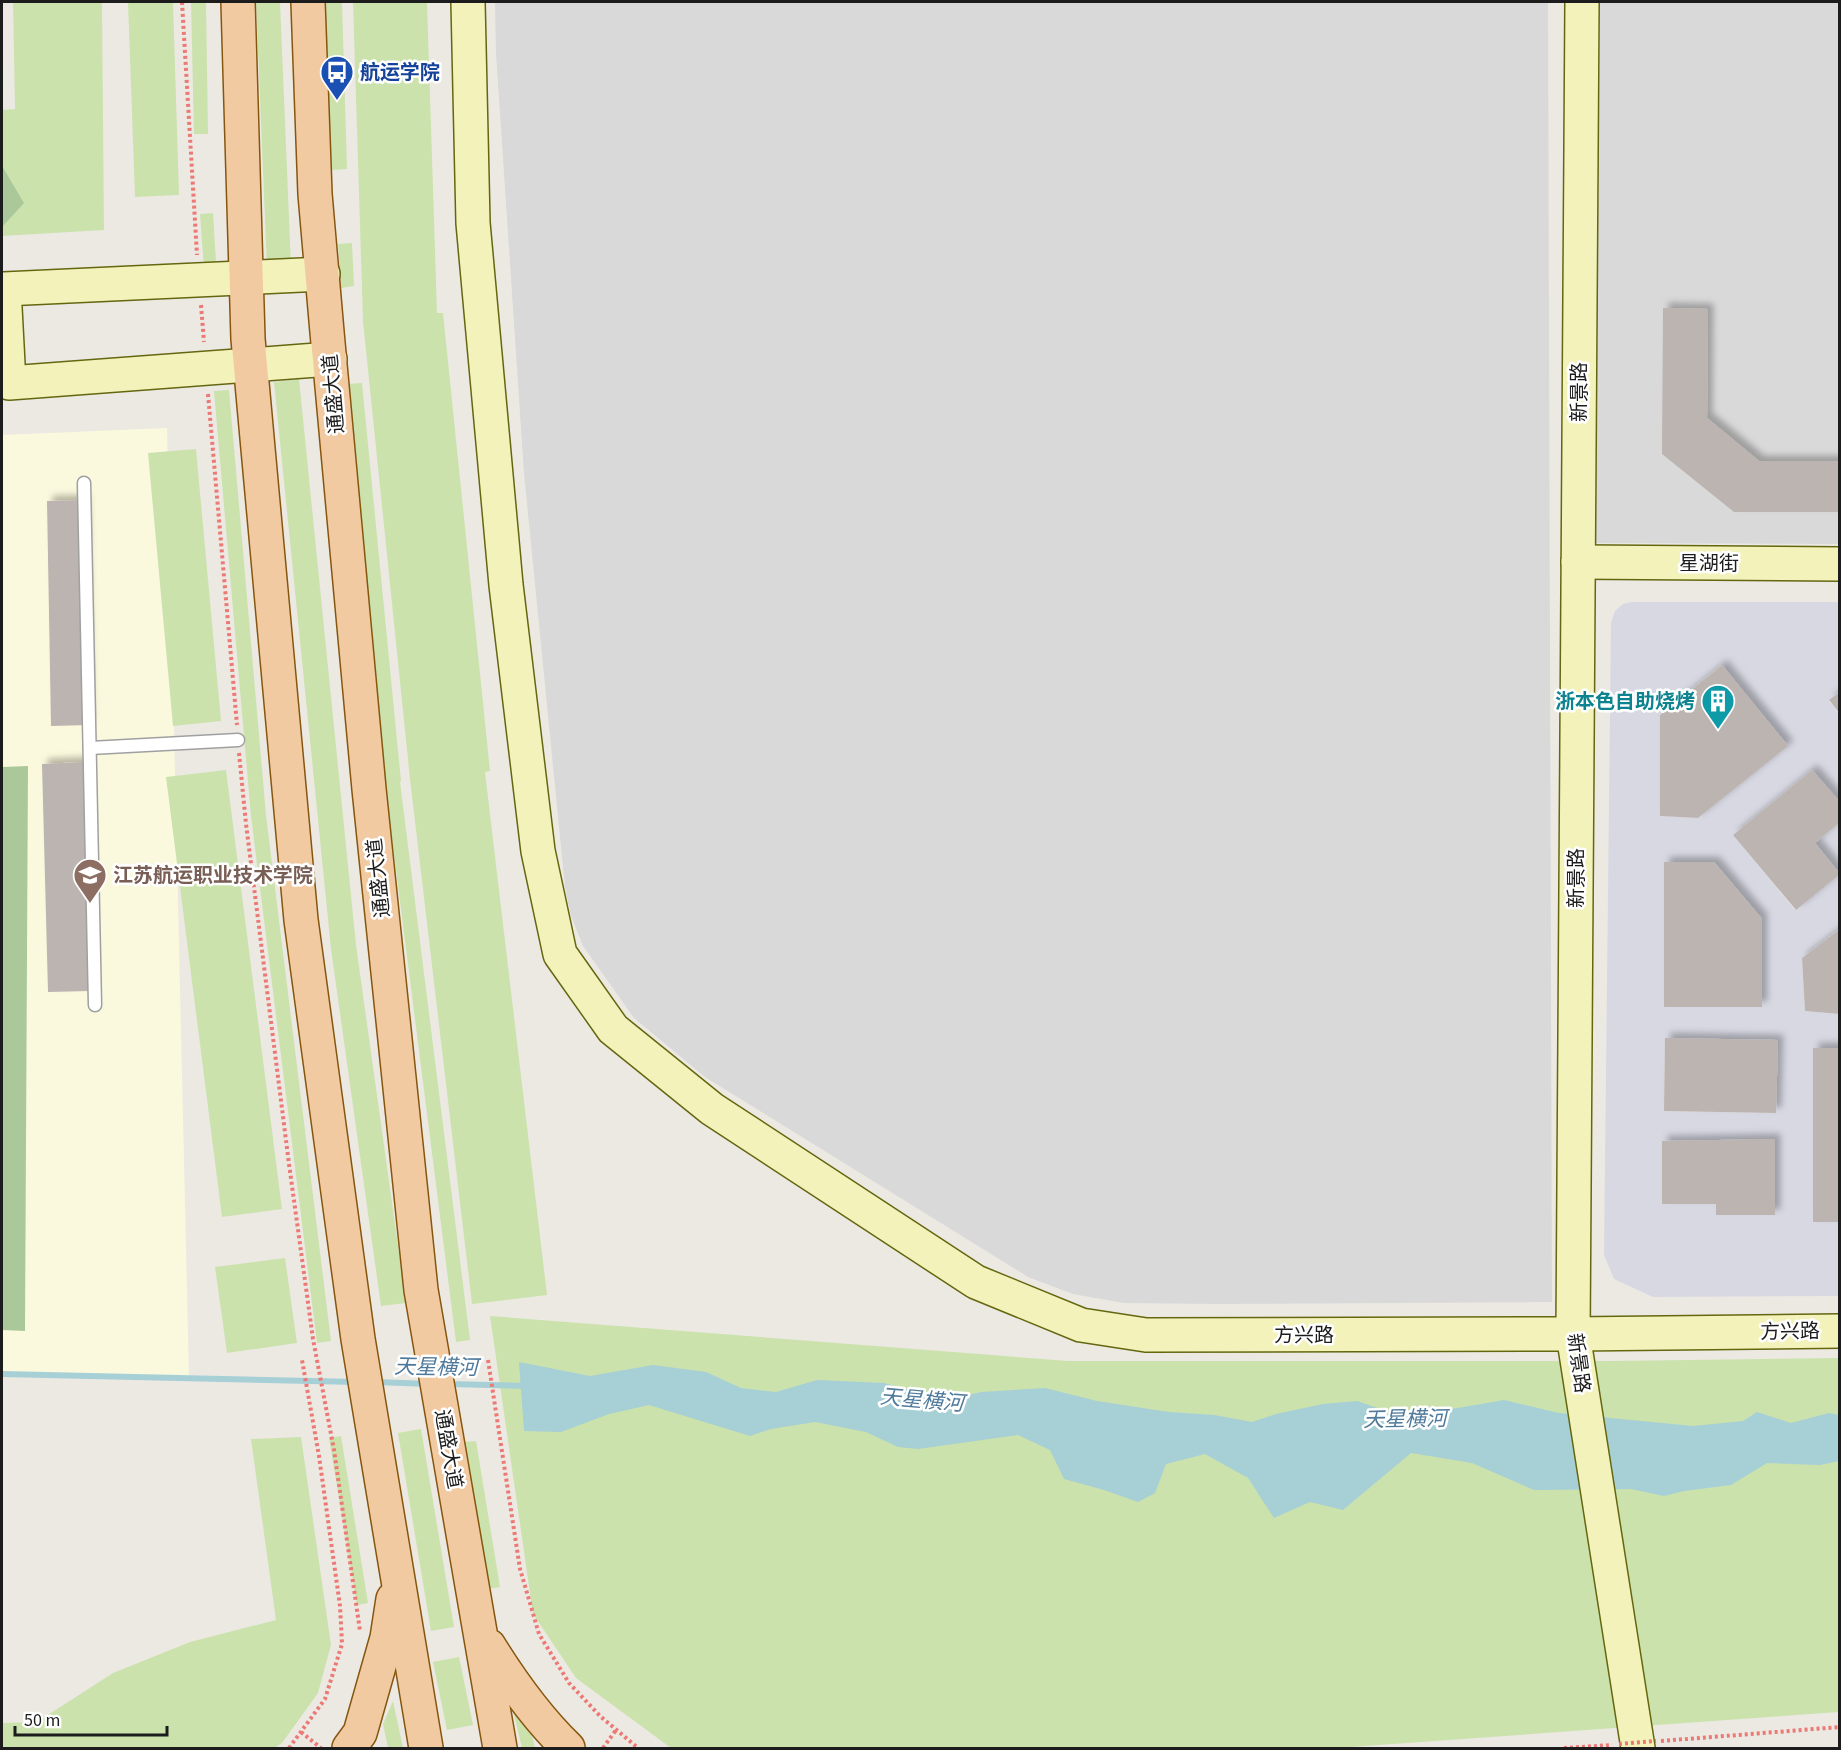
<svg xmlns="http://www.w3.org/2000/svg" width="1841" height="1750" viewBox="0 0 1841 1750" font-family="'Source Sans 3','Noto Sans SC',sans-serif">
	<defs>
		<filter id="shadow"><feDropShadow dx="5.5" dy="-5.5" stdDeviation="3" flood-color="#0004"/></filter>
	</defs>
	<rect width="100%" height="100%" fill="#ece9e3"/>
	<g fill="#dad9d9">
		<polygon points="495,2 1548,2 1552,1302 1216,1304 1124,1303 1073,1294 1028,1277 705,1077 634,1018 583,946 571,916 565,887 524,473 496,53"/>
		<polygon points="1600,2 1839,2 1839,544 1595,543"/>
	</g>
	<polygon fill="#fbf9dd" points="167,428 189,1378 2,1374 2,435"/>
	<g fill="#cbe2ad">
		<polygon points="13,2 102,2 104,230 2,236 2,110 15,109"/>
		<polygon points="128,2 173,2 179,195 135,197"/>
		<polygon points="191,2 206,2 208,134 194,134"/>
		<polygon points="256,2 280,2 292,290 268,291"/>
		<polygon points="325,2 342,2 347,169 331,170"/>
		<polygon points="353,2 427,2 437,313 443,313 490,771 485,772 547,1295 472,1304 410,779 363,321"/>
		<polygon points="213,213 218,295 206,296 200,214"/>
		<polygon points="352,243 354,286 341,288 338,244"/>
		<polygon points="299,379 356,945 406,1303 381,1306 331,949 274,382"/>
		<polygon points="362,383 401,781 400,782 470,1340 456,1342 385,783 346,384"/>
		<polygon points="229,390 266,815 331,1341 317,1343 251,816 214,391"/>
		<polygon points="196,449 221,721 173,726 148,453"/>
		<polygon points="226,770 282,1209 222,1217 166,777"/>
		<polygon points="285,1258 297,1343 227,1353 215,1267"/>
		<polygon points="490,1316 1068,1361 1612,1361 1839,1358 1839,1712 1337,1748 671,1748 576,1678 533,1614"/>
		<polygon points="421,1429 454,1627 431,1631 398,1433"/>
		<polygon points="341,1436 368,1603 357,1605 329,1438"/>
		<polygon points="301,1437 331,1645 318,1693 282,1743 274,1748 2,1748 2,1723 37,1722 113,1673 190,1642 276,1620 251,1439"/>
		<polygon points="476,1441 500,1587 488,1589 464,1442"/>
		<polygon points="459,1657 473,1725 447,1730 433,1662"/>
		<polygon points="393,1701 403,1748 388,1748 383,1724"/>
		<polygon points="513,1710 530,1727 535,1748 522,1748"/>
	</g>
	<g fill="#abc89b">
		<polygon points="2,166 24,203 2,227"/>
		<polygon points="28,766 25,1331 2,1330 2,767"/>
	</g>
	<g fill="#d7d8e2" fill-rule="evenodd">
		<path d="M1632,602H1839V692L1829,701L1839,714V802L1812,770L1733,835L1795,910L1839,874V929L1802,958L1805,1011L1839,1014V1048H1813V1222H1839V1296L1653,1297L1614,1279L1604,1255L1611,623L1615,611L1623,604ZM1721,665L1787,746L1698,818L1660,816V715ZM1714,862L1762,919V1007ZM1665,1039L1777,1040L1776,1113L1664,1111ZM1774,1140L1775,1215H1716V1204H1662V1141Z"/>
		<polygon points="1839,822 1839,873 1815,843"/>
	</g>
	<polygon fill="#a7cfd6" points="519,1362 590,1376 653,1365 706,1372 741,1388 776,1392 817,1380 884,1383 947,1400 981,1392 1045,1388 1097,1401 1169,1412 1214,1415 1252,1422 1276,1414 1323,1404 1357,1401 1389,1412 1458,1408 1504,1400 1559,1413 1693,1426 1743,1421 1757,1412 1791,1423 1829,1413 1839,1415 1839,1461 1820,1465 1767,1463 1731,1485 1684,1491 1664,1496 1631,1489 1534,1490 1472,1463 1411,1453 1343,1510 1310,1502 1274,1518 1248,1478 1205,1454 1166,1464 1155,1493 1138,1502 1104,1490 1064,1479 1050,1450 1018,1435 918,1449 898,1447 866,1432 815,1422 771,1429 750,1436 649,1405 609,1414 561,1432 524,1431"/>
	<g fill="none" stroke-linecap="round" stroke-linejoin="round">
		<g stroke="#a7cfd6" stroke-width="6">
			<polyline points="2,1374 357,1382"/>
			<polyline points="376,1382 429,1384"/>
			<polyline points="448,1384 527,1386"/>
		</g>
	</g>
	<g fill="#bcb4b0" filter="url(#shadow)">
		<polygon points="1663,308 1708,309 1707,418 1759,461 1840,461 1840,512 1734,512 1662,454"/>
		<polygon points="84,500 88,725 51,726 47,501"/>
		<polygon points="1722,665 1788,746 1698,818 1660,816 1660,715"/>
		<polygon points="1840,692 1840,714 1829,700"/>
		<polygon points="84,762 90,991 48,992 42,764"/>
		<polygon points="1812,770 1840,802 1840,822 1815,843 1840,874 1796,910 1733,835"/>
		<polygon points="1664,862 1714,862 1762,919 1762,1007 1664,1007"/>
		<polygon points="1840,929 1840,1014 1805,1011 1802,958"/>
		<polygon points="1665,1038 1778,1040 1776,1113 1664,1111"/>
		<rect x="1813" y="1048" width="27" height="174"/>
		<polygon points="1775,1139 1775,1215 1716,1215 1716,1204 1662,1204 1662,1141"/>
	</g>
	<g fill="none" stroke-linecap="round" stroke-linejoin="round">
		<defs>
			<g id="lane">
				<polyline points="84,483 95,1005"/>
				<polyline points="90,748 238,740"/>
			</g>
			<g id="secondary">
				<polyline points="468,2 473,223 506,585 538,851 560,954 613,1029 712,1109 976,1282 1081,1325 1146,1335 1573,1334 1840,1331"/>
				<polyline points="1582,2 1573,1334 1638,1748"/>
				<polyline points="323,274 4,289 9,383 330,359"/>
				<polyline points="1578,562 1840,564"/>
			</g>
			<g id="primary">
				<polyline points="238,2 248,339 301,920 358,1339 426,1748"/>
				<polyline points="308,2 315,194 327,332 369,789 421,1290 500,1748"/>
				<path d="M489,1646C512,1683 537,1718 568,1748"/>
				<polyline points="349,1748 360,1733 387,1638 393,1599"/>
			</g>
		</defs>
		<use href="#lane" stroke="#a0a0a0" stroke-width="15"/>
		<use href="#secondary" stroke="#64670f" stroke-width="36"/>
		<use href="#primary" stroke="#86560e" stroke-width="36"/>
		<g stroke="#ec7975" stroke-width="4" stroke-dasharray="3 3" stroke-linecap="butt">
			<polyline points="182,2 197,255"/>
			<polyline points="201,305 204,342"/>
			<polyline points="208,394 237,725"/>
			<polyline points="239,753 246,824 289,1164 313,1339 334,1450 360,1631"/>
			<polyline points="488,1360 520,1569 539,1634 569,1683 600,1716 638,1748"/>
			<polyline points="301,1732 321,1748"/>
			<polyline points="1661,1741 1840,1727"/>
			<polyline points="289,1748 325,1699 342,1644 340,1606 319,1456 302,1360"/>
			<polyline points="603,1748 616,1730"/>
			<polyline points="1564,1748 1612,1745"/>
		</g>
		<use href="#lane" stroke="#fff" stroke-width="12"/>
		<use href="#secondary" stroke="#f3f2bb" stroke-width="33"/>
		<use href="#primary" stroke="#f2caa2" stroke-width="33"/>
		<polyline stroke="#ec7975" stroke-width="4" stroke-dasharray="3 3" stroke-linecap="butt" points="1619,1744 1656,1741"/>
	</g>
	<defs>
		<symbol id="bus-pin" viewBox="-11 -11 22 30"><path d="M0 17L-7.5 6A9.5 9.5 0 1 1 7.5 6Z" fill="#1a4fb4" stroke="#fff"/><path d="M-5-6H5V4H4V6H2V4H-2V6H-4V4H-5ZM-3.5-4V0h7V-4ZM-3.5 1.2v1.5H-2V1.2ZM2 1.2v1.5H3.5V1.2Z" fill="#fff"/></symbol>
		<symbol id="building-pin" viewBox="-11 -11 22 30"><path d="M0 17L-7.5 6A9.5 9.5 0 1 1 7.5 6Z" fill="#0f9aa8" stroke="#fff"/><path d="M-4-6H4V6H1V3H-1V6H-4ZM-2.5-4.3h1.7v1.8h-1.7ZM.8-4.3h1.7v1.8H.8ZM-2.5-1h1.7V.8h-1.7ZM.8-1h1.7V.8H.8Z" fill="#fff"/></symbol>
		<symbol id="university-pin" viewBox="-11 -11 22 30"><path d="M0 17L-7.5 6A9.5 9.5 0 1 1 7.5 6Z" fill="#8d6e63" stroke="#fff"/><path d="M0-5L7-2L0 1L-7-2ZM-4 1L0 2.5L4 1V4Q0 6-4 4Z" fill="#fff"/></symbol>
	</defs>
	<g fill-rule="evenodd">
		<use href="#bus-pin" x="318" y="53" width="38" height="52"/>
		<use href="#building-pin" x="1699" y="682" width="38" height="52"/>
		<use href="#university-pin" x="71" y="856" width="38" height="52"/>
	</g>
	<g text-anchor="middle" stroke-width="5" stroke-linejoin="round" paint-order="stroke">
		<g font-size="20" font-weight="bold" fill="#164399" stroke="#fff" text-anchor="start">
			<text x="360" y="79">航运学院</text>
		</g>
		<g font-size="20" fill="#1c1c1c" stroke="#fff">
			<text transform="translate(1579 392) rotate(-90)" y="7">新景路</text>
			<text transform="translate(333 394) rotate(-95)" y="7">通盛大道</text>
			<text x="1709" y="570">星湖街</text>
			<text transform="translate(378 878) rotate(-96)" y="7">通盛大道</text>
			<text transform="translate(1576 878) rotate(-90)" y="7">新景路</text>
			<text transform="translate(1790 1331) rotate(-1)" y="7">方兴路</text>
			<text x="1304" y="1342">方兴路</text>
			<text transform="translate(1579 1363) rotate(82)" y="7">新景路</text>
			<text transform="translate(449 1449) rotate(80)" y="7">通盛大道</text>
		</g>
		<g font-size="20" font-weight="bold" fill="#0d838f" stroke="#fff" text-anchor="end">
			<text x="1695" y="708">浙本色自助烧烤</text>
		</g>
		<g font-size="20" font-weight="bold" fill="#785e54" stroke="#fff" text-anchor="start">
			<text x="113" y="882">江苏航运职业技术学院</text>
		</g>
		<g font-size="21" font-style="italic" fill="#4f7a9b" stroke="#fff">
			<text transform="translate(436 1367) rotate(1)" y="7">天星横河</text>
			<text transform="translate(922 1400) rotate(5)" y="7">天星横河</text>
			<text transform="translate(1405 1419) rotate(-1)" y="7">天星横河</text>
		</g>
	</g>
	<rect width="1841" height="1750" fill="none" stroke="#1c1c1c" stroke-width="6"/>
	<path d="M15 1726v9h152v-9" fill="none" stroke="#1c1c1c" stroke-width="3"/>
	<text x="24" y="1726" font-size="18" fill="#1c1c1c" stroke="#ffffff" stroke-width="4.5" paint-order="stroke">50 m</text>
</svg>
